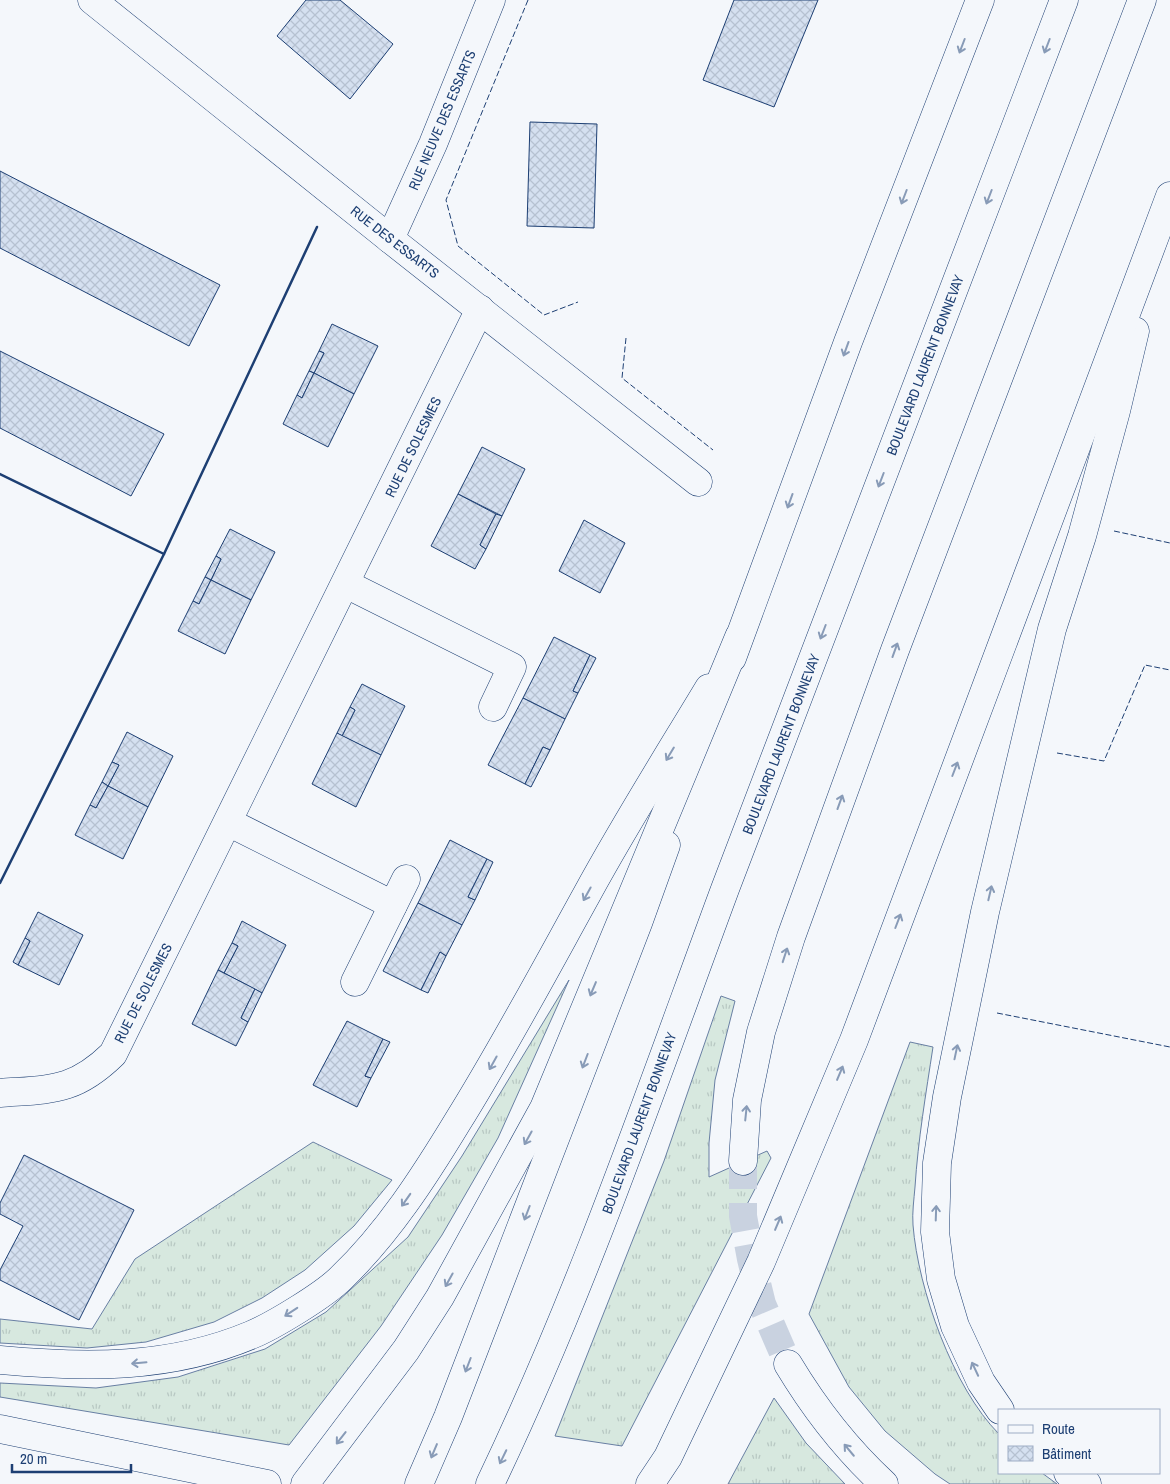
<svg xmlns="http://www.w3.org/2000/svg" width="1170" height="1484" viewBox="0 0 1170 1484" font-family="'Archivo Narrow',sans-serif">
	<defs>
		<pattern id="grass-tufts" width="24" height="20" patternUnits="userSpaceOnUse" patternTransform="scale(1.25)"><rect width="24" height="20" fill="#d7e8df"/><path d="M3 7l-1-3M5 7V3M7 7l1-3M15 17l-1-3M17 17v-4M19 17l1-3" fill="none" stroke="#b8c8c3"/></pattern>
		<pattern id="building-cross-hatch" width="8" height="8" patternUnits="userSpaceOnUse" patternTransform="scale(1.25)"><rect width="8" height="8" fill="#d5e0f0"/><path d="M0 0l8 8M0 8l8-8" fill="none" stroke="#b6c1d1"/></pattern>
	</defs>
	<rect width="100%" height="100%" fill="#f4f7fb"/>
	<g fill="url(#grass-tufts)" stroke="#687fa3">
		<polygon points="569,980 498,1138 442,1235 381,1326 289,1445 0,1397 0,1383 96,1388 178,1377 265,1349 326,1312 408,1237 462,1156"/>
		<polygon points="721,996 735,1001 715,1080 709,1143 709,1177 767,1151 771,1158 622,1446 555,1436 664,1161"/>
		<path d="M910,1042L933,1047C926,1093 918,1140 915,1187C914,1199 912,1213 913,1225C918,1289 953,1388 999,1434V1473H1042L1057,1484H950L935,1474L885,1431L849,1387L809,1314Z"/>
		<polygon points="313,1142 392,1180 354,1226 305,1270 262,1298 214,1322 146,1342 87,1348 0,1343 0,1319 92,1329 135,1259"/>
		<polygon points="774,1398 806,1443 845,1484 728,1484"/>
	</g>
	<g fill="url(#building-cross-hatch)" stroke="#1d3f73">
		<polygon points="306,0 340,0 393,44 350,99 277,36"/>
		<polygon points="734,0 818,0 774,107 703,80"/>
		<polygon points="530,122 597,124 594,228 527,226"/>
		<polygon points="0,171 220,285 189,346 0,248"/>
		<polygon points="332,324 378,346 354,394 314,373 324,353 319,351"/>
		<polygon points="0,351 164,434 131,496 0,428"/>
		<polygon points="319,351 324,353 314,373 309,371"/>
		<polygon points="309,371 314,373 302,398 297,395"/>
		<polygon points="314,373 354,394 328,447 283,424 297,395 302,398"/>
		<polygon points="482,447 525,469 502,516 458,494"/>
		<polygon points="458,494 496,514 480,545 486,549 475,569 431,546"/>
		<polygon points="496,514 502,516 486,549 480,545"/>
		<polygon points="584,520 625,543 600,593 559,571"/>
		<polygon points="230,529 275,552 251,600 211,580 221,559 216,556"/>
		<polygon points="216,556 221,559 211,580 205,577"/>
		<polygon points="205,577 211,580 199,604 193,601"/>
		<polygon points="211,580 251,600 225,654 178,631 193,601 199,604"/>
		<polygon points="554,637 590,655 573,691 578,693 565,719 523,698"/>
		<polygon points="590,655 596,658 578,693 573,691"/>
		<polygon points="362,684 405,706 381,755 342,736 355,710 350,707"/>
		<polygon points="523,698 565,719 550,750 543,747 525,784 488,765"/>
		<polygon points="350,707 355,710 342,736 337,733"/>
		<polygon points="127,732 173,756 148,807 108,786 119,765 112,762"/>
		<polygon points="337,733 381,755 356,807 312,784"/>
		<polygon points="543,747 550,750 531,787 525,784"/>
		<polygon points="112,762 119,765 108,786 102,782"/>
		<polygon points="102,782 108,786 96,808 90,805"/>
		<polygon points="108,786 148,807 123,859 75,835 90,805 96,808"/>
		<polygon points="450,840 487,859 468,897 475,900 462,925 418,903"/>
		<polygon points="487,859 493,862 475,900 468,897"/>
		<polygon points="418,903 462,925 446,956 440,952 421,990 383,971"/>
		<polygon points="38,912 83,935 59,985 18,965 30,941 25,938"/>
		<polygon points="242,921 286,945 262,993 224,973 238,946 232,943"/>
		<polygon points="25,938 30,941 18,965 13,962"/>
		<polygon points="232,943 238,946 224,973 218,970"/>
		<polygon points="440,952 446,956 428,993 421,990"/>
		<polygon points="218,970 255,989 241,1018 248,1022 236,1046 192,1024"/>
		<polygon points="255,989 262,993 248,1022 241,1018"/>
		<polygon points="347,1021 383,1039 365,1076 371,1078 357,1107 313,1085"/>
		<polygon points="383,1039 390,1042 371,1078 365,1076"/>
		<polygon points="24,1155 134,1210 79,1320 0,1280 0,1270 23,1226 0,1214 0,1203"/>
	</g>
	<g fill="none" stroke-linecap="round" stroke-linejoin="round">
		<polyline stroke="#c9d2e0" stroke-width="28" stroke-dasharray="28 14" stroke-linecap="butt" points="743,1161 743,1216 751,1259 762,1304 788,1364"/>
		<defs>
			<g id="minor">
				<polyline points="92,0 390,239 698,482"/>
				<polyline points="390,239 433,144 491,0"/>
				<polyline points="346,584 512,667 493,707"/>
				<polyline points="228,822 393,905"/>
				<polyline points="355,982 406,879"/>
				<path d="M0,1093C51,1089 74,1092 113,1054L480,309"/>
			</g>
			<g id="trunk">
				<polyline points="732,658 848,342 980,0"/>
				<polyline points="743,1161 747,1100 761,1032 791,937 895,650 1142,0"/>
				<path d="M0,1360C86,1368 170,1369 251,1335C273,1326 324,1295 341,1278C388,1233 424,1177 458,1121C504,1047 545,970 587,894C625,824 668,756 709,688"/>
				<path d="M788,1364C815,1409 845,1448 884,1484"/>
				<polyline points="1000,1410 981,1382 955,1326 941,1279 935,1232 937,1163 947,1097 985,912 1052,629 1082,536 1116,411 1135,331"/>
				<polyline points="0,1429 267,1484"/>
				<polyline points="1068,1473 1087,1484"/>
				<polyline points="419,1484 448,1417 638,923 666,845"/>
				<path d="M490,1484C582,1292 651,1089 725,889C837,592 951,296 1064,0"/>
				<polyline points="650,1484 668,1457 761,1262 854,1040 1170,196"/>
			</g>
			<polyline id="motorway" points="305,1484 406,1350 440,1297 544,1108 739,637"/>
		</defs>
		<use href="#minor" stroke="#1d3f73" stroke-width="29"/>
		<use href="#trunk" stroke="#1d3f73" stroke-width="29"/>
		<use href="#motorway" stroke="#1d3f73" stroke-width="29"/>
		<use href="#minor" stroke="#f4f7fb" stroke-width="28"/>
		<use href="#trunk" stroke="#f4f7fb" stroke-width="28"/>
		<use href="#motorway" stroke="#f4f7fb" stroke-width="28"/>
		<g stroke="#1d3f73" stroke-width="1" stroke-dasharray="6 2.5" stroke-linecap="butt">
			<polyline points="528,0 446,200 458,246 544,315 578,302"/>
			<polyline points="626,338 622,378 713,450"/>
			<polyline points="1114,531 1170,543"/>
			<polyline points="1057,753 1104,761 1145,665 1170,670"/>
			<polyline points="997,1013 1170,1047"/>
		</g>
		<g stroke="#1d3f73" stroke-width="2.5">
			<polyline points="0,474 164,554 317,227"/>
			<polyline points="0,883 164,554"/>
		</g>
	</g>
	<defs><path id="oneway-shaft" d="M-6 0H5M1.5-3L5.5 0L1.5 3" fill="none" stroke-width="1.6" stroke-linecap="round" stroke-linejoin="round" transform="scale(1.25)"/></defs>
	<g stroke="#889bb7">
		<use href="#oneway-shaft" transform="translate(962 46) rotate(111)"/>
		<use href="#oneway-shaft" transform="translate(1047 46) rotate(111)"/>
		<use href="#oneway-shaft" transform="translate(904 197) rotate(111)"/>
		<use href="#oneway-shaft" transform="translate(989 197) rotate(111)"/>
		<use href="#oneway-shaft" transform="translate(846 349) rotate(110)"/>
		<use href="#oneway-shaft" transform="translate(881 480) rotate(111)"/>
		<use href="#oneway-shaft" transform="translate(790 501) rotate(110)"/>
		<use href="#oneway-shaft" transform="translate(823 632) rotate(111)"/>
		<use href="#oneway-shaft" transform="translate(895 650) rotate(-70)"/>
		<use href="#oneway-shaft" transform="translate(670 754) rotate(121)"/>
		<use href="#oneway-shaft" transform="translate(955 769) rotate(-69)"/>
		<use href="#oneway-shaft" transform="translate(840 802) rotate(-70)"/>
		<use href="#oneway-shaft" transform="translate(990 893) rotate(-77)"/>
		<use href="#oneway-shaft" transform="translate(587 894) rotate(119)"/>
		<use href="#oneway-shaft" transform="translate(898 921) rotate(-69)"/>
		<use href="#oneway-shaft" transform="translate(785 955) rotate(-72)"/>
		<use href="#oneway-shaft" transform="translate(593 989) rotate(113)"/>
		<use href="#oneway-shaft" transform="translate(956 1052) rotate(-78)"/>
		<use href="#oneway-shaft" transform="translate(585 1061) rotate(111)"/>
		<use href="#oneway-shaft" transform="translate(493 1063) rotate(119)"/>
		<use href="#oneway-shaft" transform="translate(840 1073) rotate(-67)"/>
		<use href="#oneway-shaft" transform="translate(746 1113) rotate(-84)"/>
		<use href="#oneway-shaft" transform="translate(528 1138) rotate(119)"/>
		<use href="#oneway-shaft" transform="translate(406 1200) rotate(125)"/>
		<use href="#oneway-shaft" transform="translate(527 1213) rotate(111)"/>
		<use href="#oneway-shaft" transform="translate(936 1213) rotate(-88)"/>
		<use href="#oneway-shaft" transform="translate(778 1223) rotate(-67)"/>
		<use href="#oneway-shaft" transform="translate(449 1280) rotate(119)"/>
		<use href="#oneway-shaft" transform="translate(291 1312) rotate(147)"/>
		<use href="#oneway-shaft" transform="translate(139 1363) rotate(175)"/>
		<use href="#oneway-shaft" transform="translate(468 1365) rotate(111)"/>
		<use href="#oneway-shaft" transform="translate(975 1369) rotate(-115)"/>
		<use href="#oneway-shaft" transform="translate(341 1438) rotate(128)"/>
		<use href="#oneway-shaft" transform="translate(849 1450) rotate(-130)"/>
		<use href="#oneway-shaft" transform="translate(434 1451) rotate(113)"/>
		<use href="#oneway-shaft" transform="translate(503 1457) rotate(116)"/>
	</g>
	<g text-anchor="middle" stroke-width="4" stroke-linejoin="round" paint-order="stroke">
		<g font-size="14" fill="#1d3f73" stroke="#f4f7fb">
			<text transform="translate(442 120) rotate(-67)" y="5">RUE NEUVE DES ESSARTS</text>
			<text transform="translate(395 242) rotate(38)" y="5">RUE DES ESSARTS</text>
			<text transform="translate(925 365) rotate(-69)" y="5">BOULEVARD LAURENT BONNEVAY</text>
			<text transform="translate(413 447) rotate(-64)" y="5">RUE DE SOLESMES</text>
			<text transform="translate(781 744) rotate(-69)" y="5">BOULEVARD LAURENT BONNEVAY</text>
			<text transform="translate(143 993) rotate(-63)" y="5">RUE DE SOLESMES</text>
			<text transform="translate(639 1123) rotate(-70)" y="5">BOULEVARD LAURENT BONNEVAY</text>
		</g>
	</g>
	<rect x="998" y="1409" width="162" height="65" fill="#f4f7fb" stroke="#9eadc5"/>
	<rect x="1008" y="1425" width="25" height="8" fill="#f4f7fb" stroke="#9eadc5"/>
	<text x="1042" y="1434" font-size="15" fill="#1d3f73">Route</text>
	<rect x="1008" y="1446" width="25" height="15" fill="url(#building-cross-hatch)" stroke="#9eadc5"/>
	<text x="1042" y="1459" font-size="15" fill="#1d3f73">Bâtiment</text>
	<path d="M12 1464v8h119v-8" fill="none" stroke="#1d3f73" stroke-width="2.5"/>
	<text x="20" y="1464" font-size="15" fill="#1d3f73" stroke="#f4f7fb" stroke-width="4" paint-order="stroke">20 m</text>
</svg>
